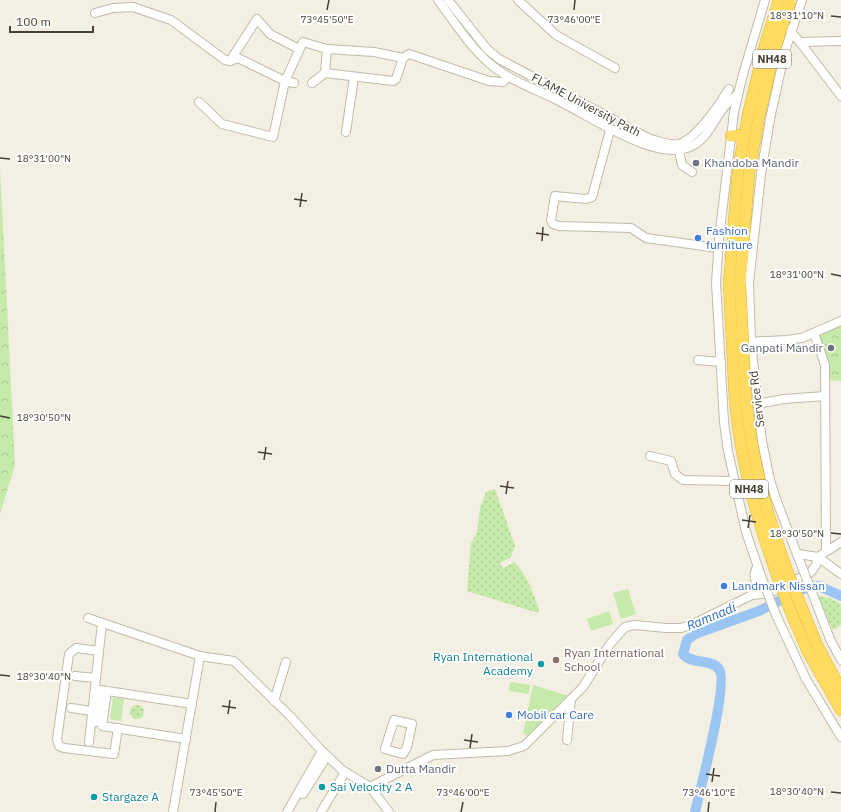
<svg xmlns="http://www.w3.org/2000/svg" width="841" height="812" viewBox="0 0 841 812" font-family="'IBM Plex Sans',sans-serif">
	<defs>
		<pattern id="grass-dots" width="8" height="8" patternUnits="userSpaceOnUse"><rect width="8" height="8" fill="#c6eaa9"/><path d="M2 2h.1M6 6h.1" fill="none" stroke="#abca92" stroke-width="1.8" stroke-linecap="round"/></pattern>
		<pattern id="forest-crowns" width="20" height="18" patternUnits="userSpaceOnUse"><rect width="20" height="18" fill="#c6eaa9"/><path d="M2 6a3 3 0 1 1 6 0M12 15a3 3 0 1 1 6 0" fill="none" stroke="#abca92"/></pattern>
	</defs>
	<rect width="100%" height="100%" fill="#f3f0e3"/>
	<g fill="url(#grass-dots)">
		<path d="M495,489L515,546L511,557L500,563L503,568L514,562C528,576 533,592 539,610L538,613L467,591L471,543L477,533L480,508L486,492Z"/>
		<polygon points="817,596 830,598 841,604 841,625 833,630"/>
		<circle cx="137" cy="712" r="7"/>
	</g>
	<g fill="url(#forest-crowns)">
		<polygon points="0,167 15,465 0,514"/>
		<polygon points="841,321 841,381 829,380 814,333"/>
	</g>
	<g fill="#c6eaa9">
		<polygon points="628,589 636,614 621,619 613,593"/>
		<polygon points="609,611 613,624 591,631 587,619"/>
		<polygon points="510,682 530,685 529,694 509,691"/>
		<polygon points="533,685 568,696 528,736 523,733"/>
		<polygon points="113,697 124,699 121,721 110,719"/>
	</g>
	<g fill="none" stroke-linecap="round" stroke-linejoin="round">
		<path stroke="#9bc6f4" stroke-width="10" d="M695,812C700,791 729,681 719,669C710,658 692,665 683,654L687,640L695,634L759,611L805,588L819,586L841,596"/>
		<defs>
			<g id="minor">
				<path d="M438,0C454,21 469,46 489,63C508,80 533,88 555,99C585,114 613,133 644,144C658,149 678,153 692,146C713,135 717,107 737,95"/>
				<path d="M448,0L487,49L499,59L650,139C659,141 670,146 678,144C695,141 720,104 729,89"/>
				<polyline points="518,0 556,35 615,68"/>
				<polyline points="95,13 113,8 133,7 171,20 225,60 230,61 238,58 285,81 294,83"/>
				<polyline points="788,29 800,42 841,41"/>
				<polyline points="800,42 841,96"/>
				<polyline points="230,61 257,19 270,34 299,49"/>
				<polyline points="325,73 327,49 374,52 403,58"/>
				<polyline points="312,83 325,73 393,81 396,79 403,58 409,54 489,81 503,82 507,78"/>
				<polyline points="199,102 222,124 273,137 285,81 303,42 327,49"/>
				<polyline points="610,130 592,197 586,199 555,196 551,220 553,224 559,226 631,228 646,238 718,248"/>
				<polyline points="346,132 354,77"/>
				<polyline points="679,150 682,165 692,172"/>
				<polyline points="814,333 825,365 826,551"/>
				<polyline points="745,342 786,340 802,338 841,321"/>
				<polyline points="698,360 721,362"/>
				<polyline points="757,404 784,399 825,396"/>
				<polyline points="650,456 671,461 675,474 683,480 734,481"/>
				<polyline points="798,554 818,557 841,542"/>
				<polyline points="818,557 841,574"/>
				<polyline points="800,562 776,499 770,480 762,441 751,342 749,283 761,174 770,119 785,51 802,0"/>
				<polyline points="762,579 746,532 728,451 724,422 716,283 719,239 734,112 742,78 765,0"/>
				<polyline points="752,595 770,593 811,572 816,565 818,557"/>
				<polyline points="815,600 830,639 841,660"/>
				<polyline points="776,615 806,679 841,737"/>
				<polyline points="88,618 200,656 234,661 290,716 320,749 342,770 370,787 389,812"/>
				<polyline points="99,651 76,648 69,654 57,739 59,746 64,748 114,754 118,728"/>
				<polyline points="75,676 96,678"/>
				<polyline points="107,691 102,726 186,739"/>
				<polyline points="274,701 286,662"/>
				<polyline points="71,708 92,711"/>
				<polygon points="394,720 412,724 407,747 403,754 385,749"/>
				<polyline points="91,722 97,722 101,690 192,704"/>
				<polyline points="567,740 571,699"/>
				<polyline points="89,742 102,623"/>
				<path d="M370,787L433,755L508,751L524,746L583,687L610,644L625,627L635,625L666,628H681L695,623L752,595C761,584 751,577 756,569"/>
				<polyline points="303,794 327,756"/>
				<polyline points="173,812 200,656"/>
				<polyline points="287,812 322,751"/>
				<polyline points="321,812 345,772"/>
			</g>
			<g id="highway">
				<polyline points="731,136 744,135"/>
				<polyline points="729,284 738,171 748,115"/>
				<polyline points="740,284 749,173 759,117"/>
				<path d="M746,400C752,461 767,514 787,571"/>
				<path d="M735,401C741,463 756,516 777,575"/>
				<polyline points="801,606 817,645 841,690"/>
				<polyline points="790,610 807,650 841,710"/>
			</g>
		</defs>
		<use href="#minor" stroke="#c1bba8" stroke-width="10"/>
		<use href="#highway" stroke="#e6b42a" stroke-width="12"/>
		<use href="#minor" stroke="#fff" stroke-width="8"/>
		<use href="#highway" stroke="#ffdb62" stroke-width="11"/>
		<defs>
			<g id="minor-bridge">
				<polyline points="800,562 815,600"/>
				<polyline points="762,579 776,615"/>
			</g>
			<g id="highway-bridge">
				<polyline points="748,115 765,45 779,0"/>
				<polyline points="759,117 775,48 790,2"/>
				<polyline points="729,284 735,401"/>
				<polyline points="740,284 746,400"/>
				<polyline points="787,571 801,606"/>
				<polyline points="777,575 790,610"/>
			</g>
		</defs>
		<use href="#minor-bridge" stroke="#c1bba8" stroke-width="10" stroke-linecap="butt"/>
		<use href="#highway-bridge" stroke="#e6b42a" stroke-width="12" stroke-linecap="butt"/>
		<use href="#minor-bridge" stroke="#fff" stroke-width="8"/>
		<use href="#highway-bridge" stroke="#ffdb62" stroke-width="11"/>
	</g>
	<path fill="none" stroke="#454033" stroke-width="1.5" d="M327,10L329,0M574,10L575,0M831,16L841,17M0,158L10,159M294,199L307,201M300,207L302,193M536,233L549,235M542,241L543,227M831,274L841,276M0,416L10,418M258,452L272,454M264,460L266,447M500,486L514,488M506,494L508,481M742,520L756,522M748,528L750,515M831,533L841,534M0,675L10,676M222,706L236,708M228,714L230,700M464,740L478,742M470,748L472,734M706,774L720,776M712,782L714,768M831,792L841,793M215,812L216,802M461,812L463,802M708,812L709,802"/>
	<g fill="#6b7280" stroke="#fff" stroke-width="1.5">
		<circle cx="696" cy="163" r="4"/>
		<circle cx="831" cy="348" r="4"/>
		<circle cx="378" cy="769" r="4"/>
	</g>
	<g fill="#3f7fe0" stroke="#fff" stroke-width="1.5">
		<circle cx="698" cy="238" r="4"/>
		<circle cx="724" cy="586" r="4"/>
		<circle cx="509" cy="715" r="4"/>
	</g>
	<circle fill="#8d6e63" stroke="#fff" stroke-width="1.5" cx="556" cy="660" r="4"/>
	<g fill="#0f9aa8" stroke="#fff" stroke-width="1.5">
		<circle cx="541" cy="664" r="4"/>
		<circle cx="322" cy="787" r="4"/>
		<circle cx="94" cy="797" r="4"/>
	</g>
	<g text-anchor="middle" stroke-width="4" stroke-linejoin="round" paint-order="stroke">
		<g fill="#fff" stroke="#7d7970" stroke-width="1">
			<rect x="753" y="50" width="38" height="18" rx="3"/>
			<rect x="730" y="480" width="38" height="18" rx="3"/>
		</g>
		<g font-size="11" font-weight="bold" fill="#454033">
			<text x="772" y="63">NH48</text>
			<text x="749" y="493">NH48</text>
		</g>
		<g font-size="12" fill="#454033" stroke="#fff">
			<text transform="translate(586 105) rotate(28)" y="4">FLAME University Path</text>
			<text transform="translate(757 399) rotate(-97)" y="4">Service Rd</text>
		</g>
		<g font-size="12" fill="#5b616d" stroke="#fff" text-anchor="start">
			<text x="704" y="167">Khandoba Mandir</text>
			<text x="823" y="352" text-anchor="end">Ganpati Mandir</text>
			<text x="386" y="773">Dutta Mandir</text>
		</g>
		<g font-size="12" fill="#366cbe" stroke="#fff" text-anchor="start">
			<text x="706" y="235">Fashion<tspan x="706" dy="14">furniture</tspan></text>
			<text x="732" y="590">Landmark Nissan</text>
			<text x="517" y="719">Mobil car Care</text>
		</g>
		<g font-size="12" fill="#785e54" stroke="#fff" text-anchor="start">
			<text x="564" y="657">Ryan International<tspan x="564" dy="14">School</tspan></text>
		</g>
		<g font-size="12" fill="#0d838f" stroke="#fff" text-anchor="start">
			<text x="533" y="661" text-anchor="end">Ryan International<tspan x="533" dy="14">Academy</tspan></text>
			<text x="330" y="791">Sai Velocity 2 A</text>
			<text x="102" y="801">Stargaze A</text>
		</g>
		<g font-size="13" font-style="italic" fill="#276bb6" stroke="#fff">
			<text transform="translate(711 616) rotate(-23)" y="5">Ramnadi</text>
		</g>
	</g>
	<g font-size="10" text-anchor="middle" fill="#454033" stroke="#fff" stroke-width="4" stroke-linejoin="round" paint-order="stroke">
		<text x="797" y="19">18°31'10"N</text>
		<text x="327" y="23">73°45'50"E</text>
		<text x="574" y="23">73°46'00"E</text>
		<text x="44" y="162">18°31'00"N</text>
		<text x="797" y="278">18°31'00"N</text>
		<text x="44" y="421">18°30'50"N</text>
		<text x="797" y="537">18°30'50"N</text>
		<text x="44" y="680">18°30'40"N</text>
		<text x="797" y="795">18°30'40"N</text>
		<text x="216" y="796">73°45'50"E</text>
		<text x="463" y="796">73°46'00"E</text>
		<text x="709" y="796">73°46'10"E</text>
	</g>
	<path d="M10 26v6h83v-6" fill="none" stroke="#454033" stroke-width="2"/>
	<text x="16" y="26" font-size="12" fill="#454033" stroke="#ffffff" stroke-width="3" paint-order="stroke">100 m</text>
</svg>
